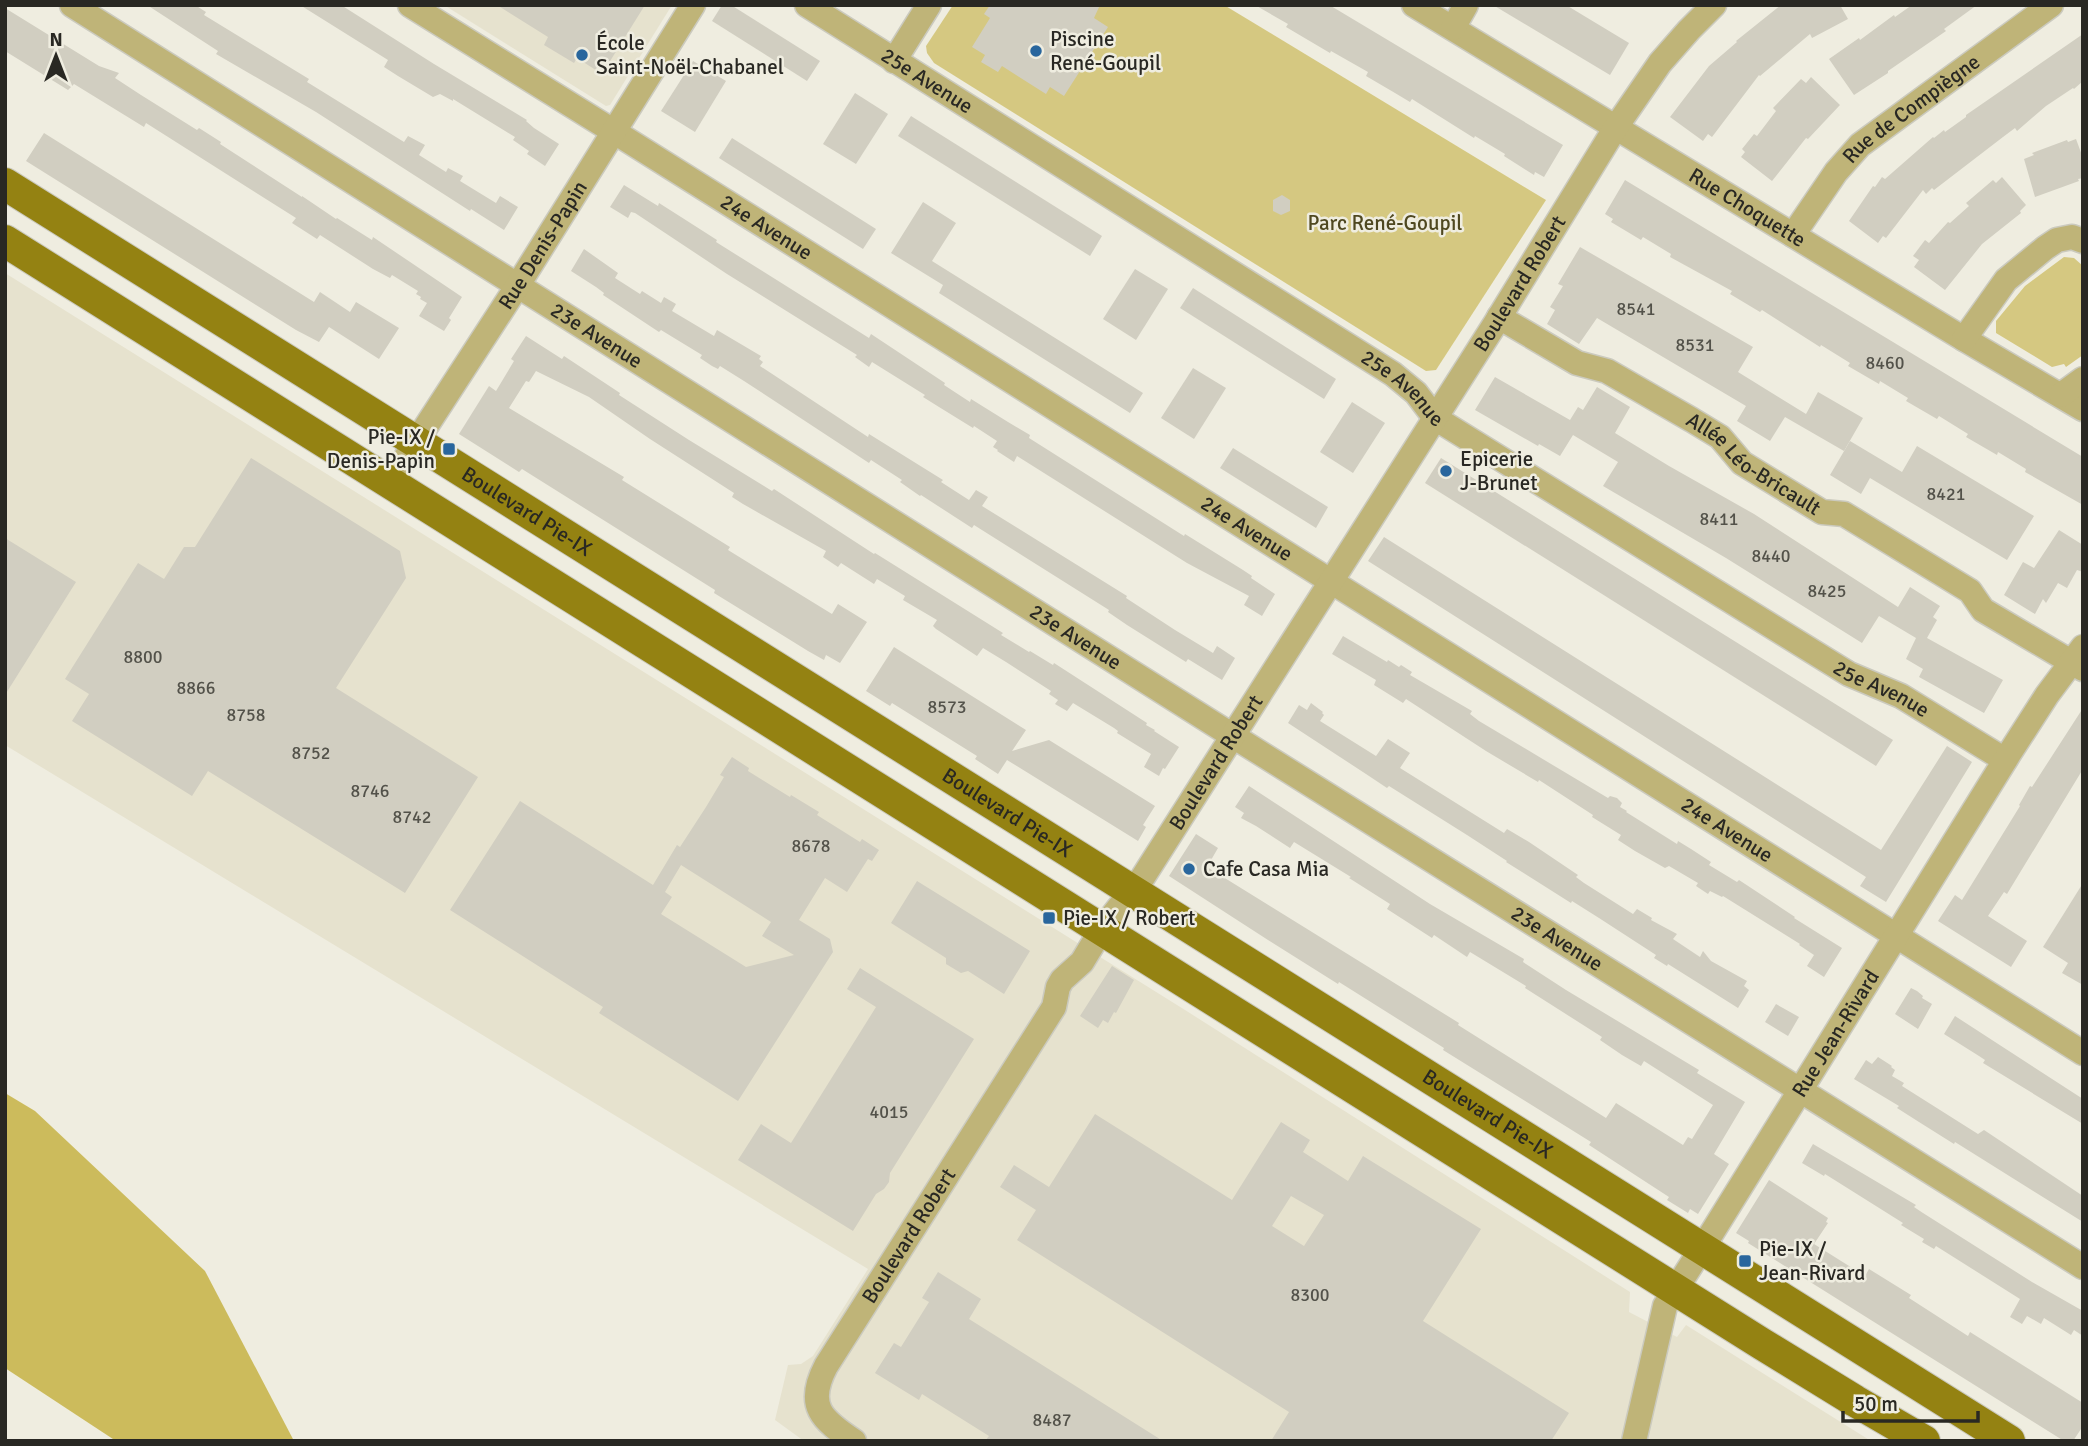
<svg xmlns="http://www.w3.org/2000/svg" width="2088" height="1446" viewBox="0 0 2088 1446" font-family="Signika,sans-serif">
	<rect width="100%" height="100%" fill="#efede0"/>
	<g fill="#e6e2ce">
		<polygon points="444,5 672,5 610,105 606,106"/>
		<polygon points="5,273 1185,1010 1630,1292 1629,1312 1677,1337 1686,1325 1871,1441 804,1441 775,1420 788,1365 801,1364 813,1356 868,1269 5,745"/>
	</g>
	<g fill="#d5c881">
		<polygon points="953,5 1224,5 1546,200 1436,370 1426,371 934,63 927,53 926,46"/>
		<polygon points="2064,257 2074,258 2083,266 2083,355 2066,367 2064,364 2052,367 1996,333 1996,321 2025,286"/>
	</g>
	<polygon fill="#ccbb5c" points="5,1093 35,1111 205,1271 294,1441 116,1441 5,1368"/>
	<g fill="#d1cec1" fill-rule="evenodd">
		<polygon points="147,5 195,5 206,12 204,15 309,79 307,82 404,142 408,136 425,145 419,155 446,172 448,168 463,176 460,181 496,203 500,196 518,207 504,230 471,209 470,211 316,112 216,54 218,51"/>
		<polygon points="300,5 341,5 434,64 527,120 526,121 534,128 559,144 545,166 527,154 529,151 513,140 515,137 453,99 453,101 440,94 433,97 398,76 384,67 388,60"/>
		<polygon points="497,5 645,5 602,74 577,58 574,63 544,45 548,37"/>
		<polygon points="722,5 731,5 820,61 807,81 712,21"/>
		<polygon points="990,5 1100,5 1094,18 1108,27 1064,96 1050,87 1046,94 1002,66 998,72 981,62 985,55 972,47 990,18 984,14"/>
		<polygon points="1255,5 1323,5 1330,7 1331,6 1563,145 1544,177 1535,172 1534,175 1504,156 1505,154 1475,136 1474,138 1412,99 1410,102 1395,93 1366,76 1368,72 1331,51 1330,53 1286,27 1288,24"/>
		<polygon points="1493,5 1566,5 1629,43 1610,75"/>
		<polygon points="1781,5 1840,5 1848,19 1812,38 1810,34 1760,76 1759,75 1712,137 1708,134 1703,141 1670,117 1709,66 1737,42 1736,41"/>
		<polygon points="1912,5 1977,5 1944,29 1946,31 1888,71 1888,73 1854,95 1829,59 1859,38 1860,40 1894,15 1895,17"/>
		<polygon points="5,8 99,66 119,73 115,78 141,95 197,130 199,128 221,142 220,144 302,197 302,196 336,219 337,218 372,240 373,237 462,297 449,318 451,320 444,331 419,316 427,303 420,299 421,297 416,294 418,291 392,275 390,278 373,269 320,235 317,239 292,223 296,218 146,123 144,127 74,84 68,90 5,51"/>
		<polygon points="2083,34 2083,81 2074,89 2073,88 2046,106 2017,131 2015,128 2003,137 1934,190 1932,188 1926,194 1923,190 1886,238 1883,236 1878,243 1849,221 1873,186 1875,187 1882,177 1885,179 1933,137 1934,138 1944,130 1945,132 1966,117 1966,115"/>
		<polygon points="693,61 726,81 695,132 661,111"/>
		<polygon points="1811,77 1840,105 1808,139 1806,138 1772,181 1741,157 1745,152 1742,149 1754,134 1757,136 1776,111 1773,108 1801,79 1806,83"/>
		<polygon points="855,93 888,114 856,164 823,144"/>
		<polygon points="911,116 1102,236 1090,256 898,136"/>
		<polygon points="44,133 314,302 320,292 350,312 356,302 399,328 379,359 329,327 319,342 296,330 26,161"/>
		<polygon points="732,138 876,229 863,249 719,158"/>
		<polygon points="2076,139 2083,158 2083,178 2078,179 2079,181 2035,197 2024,159 2034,155 2032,153 2067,140 2068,142"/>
		<polygon points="2002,177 2026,205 2020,211 2021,213 1982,244 1945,290 1914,267 1919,260 1913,256 1925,240 1929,243 1948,222 1950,223 1969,206 1966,203 1993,180 1996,183"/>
		<polygon points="1625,180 2083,457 2083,505 2025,472 2026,469 1998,452 1997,455 1966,437 1968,434 1939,416 1937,419 1906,401 1908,398 1880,381 1879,384 1848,366 1850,363 1821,345 1820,347 1762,310 1760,312 1730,294 1732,291 1670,257 1671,254 1643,237 1641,240 1611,222 1613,219 1605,214"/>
		<polygon points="624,185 658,206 659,203 681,217 717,240 716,242 869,338 871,334 945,383 944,385 970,402 971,399 1008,422 1030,435 1029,438 1184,536 1185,534 1243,570 1252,576 1251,578 1275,594 1262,616 1244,605 1249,596 1187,563 1017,456 1014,462 997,451 998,450 993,447 997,441 974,426 973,428 939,407 923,397 925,395 872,362 869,367 855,357 857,355 727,274 635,213 631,212 628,218 610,207"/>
		<polygon points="1282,195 1290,200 1290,211 1281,215 1273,211 1273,200"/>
		<polygon points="923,202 956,223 932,261 1143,393 1130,413 939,293 943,285 891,253"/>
		<polygon points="1580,247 1753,347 1738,372 1806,414 1818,392 1863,418 1844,451 1785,417 1770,441 1737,421 1746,406 1597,318 1579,344 1547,324 1555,310 1550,307 1563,286 1558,284"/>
		<polygon points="584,249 618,273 615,278 640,294 642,291 661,303 664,297 676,304 672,311 714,336 717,330 761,356 759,359 763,362 760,366 868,437 869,434 943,480 941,482 969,500 976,490 988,497 982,506 1127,596 1126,598 1175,630 1213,653 1217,646 1235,658 1222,680 1188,659 1186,662 1127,625 1108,612 1109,610 974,525 972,528 921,495 920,496 900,482 902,480 871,460 869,463 744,381 720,366 718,369 712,366 700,358 702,355 661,330 659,332 603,295 604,293 596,287 571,271"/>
		<polygon points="1135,269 1168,289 1136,340 1103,319"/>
		<polygon points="1193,288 1336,379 1324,399 1180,308"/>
		<polygon points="526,336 562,359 564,356 620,393 619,395 689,440 772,491 774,489 874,554 875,553 1003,633 1001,635 1029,652 1030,651 1053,665 1054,663 1147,723 1146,725 1155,730 1154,731 1179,747 1165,769 1163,768 1159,776 1144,767 1151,754 1117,733 1118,731 1114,728 1073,703 1067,711 1055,704 1058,700 1049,694 1051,691 1006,662 983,648 977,656 936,629 933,626 937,620 903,600 905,596 877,579 874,584 841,563 838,567 823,557 826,551 743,504 732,497 734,493 650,439 589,397 536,371 529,382 526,381 509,408 624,477 622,480 730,547 728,550 832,614 838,604 867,622 840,663 826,655 824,660 808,651 714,593 715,590 522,469 519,472 459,434 489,386 496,391 514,361 511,359"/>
		<polygon points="1193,368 1226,388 1194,439 1161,418"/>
		<polygon points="1495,377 1570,420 1578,407 1583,410 1597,387 1630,407 1615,433 1669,466 1754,514 1898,607 1910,587 1940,606 1933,617 1937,620 1927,638 2003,680 1984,713 1919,677 1923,669 1906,659 1916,638 1879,616 1862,643 1726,558 1603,486 1618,462 1573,435 1560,456 1539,444 1538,446 1475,410"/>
		<polygon points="1352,402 1385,423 1353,473 1320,452"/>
		<polygon points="1850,441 1902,472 1917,446 2034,516 2007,560 1870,478 1861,494 1830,475"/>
		<polygon points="1233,448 1328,507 1316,528 1220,468"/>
		<polygon points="251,458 400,551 406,578 336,688 478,777 405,893 208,771 192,796 72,721 89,694 65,679 138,563 164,579 184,547 195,547"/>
		<polygon points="1441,458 1893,740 1876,766 1425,483"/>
		<polygon points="2059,530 2083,545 2083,572 2077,570 2067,588 2058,583 2046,603 2043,599 2035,614 2004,595 2023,562 2034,568"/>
		<polygon points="1384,537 1881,850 1947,746 1972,762 1886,902 1860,886 1866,877 1368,561"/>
		<polygon points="5,538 76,582 5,695"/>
		<polygon points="1343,636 1387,662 1388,660 1399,667 1401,665 1412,672 1410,675 1472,711 1470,714 1479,721 1608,798 1610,796 1617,798 1622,803 1620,807 1627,811 1626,812 1677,844 1678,841 1691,849 1711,862 1709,865 1737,882 1739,880 1795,917 1794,918 1842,948 1824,977 1807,966 1814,955 1799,945 1800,944 1723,896 1722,897 1710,891 1708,894 1696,886 1698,883 1669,866 1665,868 1635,851 1618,840 1621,835 1592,817 1593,815 1539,780 1538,782 1486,751 1406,699 1403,703 1374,685 1376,680 1332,654"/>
		<polygon points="894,647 1026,730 1012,751 1049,740 1155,806 1143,825 1146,827 1138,841 1007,760 998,774 975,759 977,756 892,703 890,706 866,691"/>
		<polygon points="1311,703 1323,712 1322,713 1324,715 1320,721 1376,756 1388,739 1410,753 1400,768 1504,833 1507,829 1529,842 1578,875 1576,877 1584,883 1633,914 1637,909 1652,918 1651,920 1677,934 1673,939 1700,957 1703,951 1711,961 1747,981 1744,986 1749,990 1738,1008 1668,964 1667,966 1654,958 1656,955 1599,918 1572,901 1571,903 1506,862 1507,861 1467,835 1389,786 1387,788 1366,774 1288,723 1299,705 1307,710"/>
		<polygon points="2083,708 2083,769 2007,894 2004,892 1988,916 2027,941 2011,967 1938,921 1955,895 1962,900 2020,806 2019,805 2030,786 2032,787"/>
		<path d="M732,757L749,768L748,771L790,797L791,795L819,812L817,815L860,842L862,839L879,850L872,861L868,859L847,892L825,878L799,920L830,939L833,952L738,1101L599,1013L603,1007L450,910L520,801L653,885L677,845L680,847L706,807L724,777L720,775ZM681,865L771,922L762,936L794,955L746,967L661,914L672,897L665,892Z"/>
		<polygon points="1249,786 1430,904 1524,959 1523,962 1566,990 1699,1070 1697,1073 1745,1102 1714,1154 1729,1164 1698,1214 1690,1209 1688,1213 1667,1200 1669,1197 1589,1145 1591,1142 1443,1050 1444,1048 1339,982 1338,984 1268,940 1169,876 1196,834 1218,848 1207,867 1459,1023 1458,1025 1606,1118 1616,1103 1683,1145 1688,1137 1692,1139 1713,1105 1644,1061 1641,1066 1622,1055 1600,1040 1602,1037 1525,988 1526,986 1470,952 1467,957 1434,935 1432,938 1387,909 1390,904 1349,878 1351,877 1294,842 1290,848 1256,826 1241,818 1244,813 1235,807"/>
		<polygon points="917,881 1030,951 1004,994 968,971 961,973 946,964 946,958 891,923"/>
		<polygon points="2083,883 2083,985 2062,973 2068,963 2043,947"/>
		<polygon points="1112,966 1134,980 1116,1013 1114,1012 1108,1023 1103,1020 1098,1028 1080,1016"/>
		<polygon points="860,968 974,1039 890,1173 889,1182 884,1189 876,1194 853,1231 738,1160 761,1124 791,1143 876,1007 847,989"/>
		<polygon points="1911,988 1917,991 1923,996 1922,998 1932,1004 1918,1029 1895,1014"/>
		<polygon points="1776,1004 1799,1017 1788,1036 1765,1022"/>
		<polygon points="1955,1016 2083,1099 2083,1124 1983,1063 1985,1060 1979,1056 1944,1034"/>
		<polygon points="1878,1057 1892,1066 1891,1067 1895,1070 1892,1076 1904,1083 1902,1086 1978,1134 1984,1130 2083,1196 2083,1222 1955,1142 1954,1144 1919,1122 1897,1108 1899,1106 1854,1079 1866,1060 1872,1064"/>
		<path d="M1095,1114L1232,1200L1281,1122L1310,1140L1303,1152L1348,1181L1363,1156L1481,1229L1423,1321L1569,1413L1551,1441H1271L1289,1412L1017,1240L1036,1210L1000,1187L1014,1165L1049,1187ZM1291,1196L1324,1215L1304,1246L1272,1226Z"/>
		<polygon points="1813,1144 1916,1205 1914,1207 1923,1213 2032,1282 2083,1311 2083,1336 2074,1330 2071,1335 2044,1318 2041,1324 2027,1316 2022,1324 2010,1317 2020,1299 1936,1246 1934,1249 1922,1242 1924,1239 1901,1225 1903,1223 1825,1174 1824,1176 1802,1163"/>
		<polygon points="1769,1180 1828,1218 1826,1222 1828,1223 1814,1244 1865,1276 1869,1269 1911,1295 1909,1298 1968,1336 1970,1332 2083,1403 2083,1426 2073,1441 2064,1441 1748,1243 1749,1241 1736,1233"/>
		<polygon points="938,1272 981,1299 969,1319 1163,1441 985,1441 989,1436 922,1394 919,1400 875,1373 894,1343 901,1347 929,1302 922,1298"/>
	</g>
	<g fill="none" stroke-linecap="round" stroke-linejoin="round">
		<defs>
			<g id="minor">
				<path id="s1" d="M72,5L1233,736L2083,1267"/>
				<path id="s2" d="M410,5L613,131L2083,1053"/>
				<path id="s3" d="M807,5L1393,374L1416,393L1435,418L1849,674L1901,696L2005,760"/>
				<path id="s4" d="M1414,5L1964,339L2083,409"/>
				<polyline points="1453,28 1466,5"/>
				<polyline points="894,61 929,5"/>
				<path id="s5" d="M1793,235L1836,172L1860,145L2051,5"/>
				<path id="s6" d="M1499,317L1577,363L1607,371L1692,420L1720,437L1742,463L1822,512L1844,514L1970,591L1983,610L2083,669"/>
				<polyline points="1964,339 2006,280 2045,248 2057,240 2072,237 2083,241"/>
				<polyline points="2061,395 2083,379"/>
				<path id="s7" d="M390,482L518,285L693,5"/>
				<path id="s8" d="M854,1441C822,1420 805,1406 826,1366L1054,1007L1058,987L1062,980L1082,962L1102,929L1143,877L1495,324L1616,127L1660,63L1689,30L1714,5"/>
				<path id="s9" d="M1634,1441L1665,1306L1713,1231L2009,754L2047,695L2083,647"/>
			</g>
			<g id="major">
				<path id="s10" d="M5,184L2009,1441"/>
				<polyline points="5,241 1762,1344 1855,1401 1924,1441"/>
			</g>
		</defs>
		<use href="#minor" stroke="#cbcabe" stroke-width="27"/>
		<use href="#major" stroke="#cbcabe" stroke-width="34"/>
		<use href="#minor" stroke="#bfb478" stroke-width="24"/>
		<use href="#major" stroke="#948212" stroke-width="32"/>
	</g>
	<g fill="#29669d" stroke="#efede0" stroke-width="2.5">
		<circle cx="1036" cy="51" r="7"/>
		<circle cx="582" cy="55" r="7"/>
		<rect x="442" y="442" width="14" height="14" rx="3.5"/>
		<circle cx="1446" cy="471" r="7"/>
		<circle cx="1189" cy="869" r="7"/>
		<rect x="1042" y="911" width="14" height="14" rx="3.5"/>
		<rect x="1738" y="1254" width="14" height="14" rx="3.5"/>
	</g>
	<g text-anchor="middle" stroke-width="5" stroke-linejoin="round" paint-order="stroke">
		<g font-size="18" fill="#53524a">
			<text x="1636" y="315">8541</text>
			<text x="1695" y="351">8531</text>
			<text x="1885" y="369">8460</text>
			<text x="1946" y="500">8421</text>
			<text x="1719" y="525">8411</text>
			<text x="1771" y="562">8440</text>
			<text x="1827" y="597">8425</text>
			<text x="143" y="663">8800</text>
			<text x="196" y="694">8866</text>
			<text x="947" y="713">8573</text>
			<text x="246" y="721">8758</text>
			<text x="311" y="759">8752</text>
			<text x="370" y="797">8746</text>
			<text x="412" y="823">8742</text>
			<text x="811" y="852">8678</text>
			<text x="889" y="1118">4015</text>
			<text x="1310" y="1301">8300</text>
			<text x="1052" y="1426">8487</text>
		</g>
		<g font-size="21" fill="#292823" stroke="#efede0" text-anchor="start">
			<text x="1050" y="46">Piscine<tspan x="1050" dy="24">René-Goupil</tspan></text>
			<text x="596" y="50">École<tspan x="596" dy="24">Saint-Noël-Chabanel</tspan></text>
			<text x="435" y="444" text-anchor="end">Pie-IX /<tspan x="435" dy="24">Denis-Papin</tspan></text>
			<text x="1460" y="466">Epicerie<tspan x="1460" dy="24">J-Brunet</tspan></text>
			<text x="1203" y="876">Cafe Casa Mia</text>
			<text x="1063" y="925">Pie-IX / Robert</text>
			<text x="1759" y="1256">Pie-IX /<tspan x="1759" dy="24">Jean-Rivard</tspan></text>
		</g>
		<g font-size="21" fill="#292823" stroke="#efede0">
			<text dy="7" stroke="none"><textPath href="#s3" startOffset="142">25e Avenue</textPath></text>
			<text dy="7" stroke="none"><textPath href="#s5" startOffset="175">Rue de Compiègne</textPath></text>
			<text dy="7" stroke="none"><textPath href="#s4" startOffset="390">Rue Choquette</textPath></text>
			<text dy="7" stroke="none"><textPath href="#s2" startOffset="420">24e Avenue</textPath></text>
			<text dy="7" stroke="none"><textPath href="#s7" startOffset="282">Rue Denis-Papin</textPath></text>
			<text dy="7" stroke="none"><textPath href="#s8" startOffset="1381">Boulevard Robert</textPath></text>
			<text dy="7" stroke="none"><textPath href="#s1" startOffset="620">23e Avenue</textPath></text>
			<text dy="7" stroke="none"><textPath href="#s3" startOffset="709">25e Avenue</textPath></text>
			<text dy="7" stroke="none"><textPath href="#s6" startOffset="296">Allée Léo-Bricault</textPath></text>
			<text dy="7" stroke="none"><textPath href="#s10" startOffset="616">Boulevard Pie-IX</textPath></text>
			<text dy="7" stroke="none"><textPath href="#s2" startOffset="987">24e Avenue</textPath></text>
			<text dy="7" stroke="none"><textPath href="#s1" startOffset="1186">23e Avenue</textPath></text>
			<text dy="7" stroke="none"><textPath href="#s3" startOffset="1276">25e Avenue</textPath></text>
			<text dy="7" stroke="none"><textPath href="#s8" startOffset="814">Boulevard Robert</textPath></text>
			<text dy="7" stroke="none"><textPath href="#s10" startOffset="1183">Boulevard Pie-IX</textPath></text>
			<text dy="7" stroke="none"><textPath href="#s2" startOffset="1554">24e Avenue</textPath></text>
			<text dy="7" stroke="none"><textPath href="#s1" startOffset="1754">23e Avenue</textPath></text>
			<text dy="7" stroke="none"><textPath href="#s9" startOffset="460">Rue Jean-Rivard</textPath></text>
			<text dy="7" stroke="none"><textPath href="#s10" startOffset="1750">Boulevard Pie-IX</textPath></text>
			<text dy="7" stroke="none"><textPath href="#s8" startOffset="247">Boulevard Robert</textPath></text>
		</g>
		<g font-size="21" fill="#4f4820" stroke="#efede0">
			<text x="1385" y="230">Parc René-Goupil</text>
		</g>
	</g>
	<rect width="2088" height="1446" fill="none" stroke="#292823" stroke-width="14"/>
	<g transform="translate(56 56)" stroke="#efede0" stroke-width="5" paint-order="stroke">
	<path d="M0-5L12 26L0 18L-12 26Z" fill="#292823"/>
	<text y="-10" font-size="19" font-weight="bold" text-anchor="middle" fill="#292823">N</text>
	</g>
	<path d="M1843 1411v10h135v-10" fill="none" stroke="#292823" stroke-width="3.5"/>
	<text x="1854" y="1411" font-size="21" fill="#292823" stroke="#efede0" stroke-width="5" paint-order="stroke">50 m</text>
</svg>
